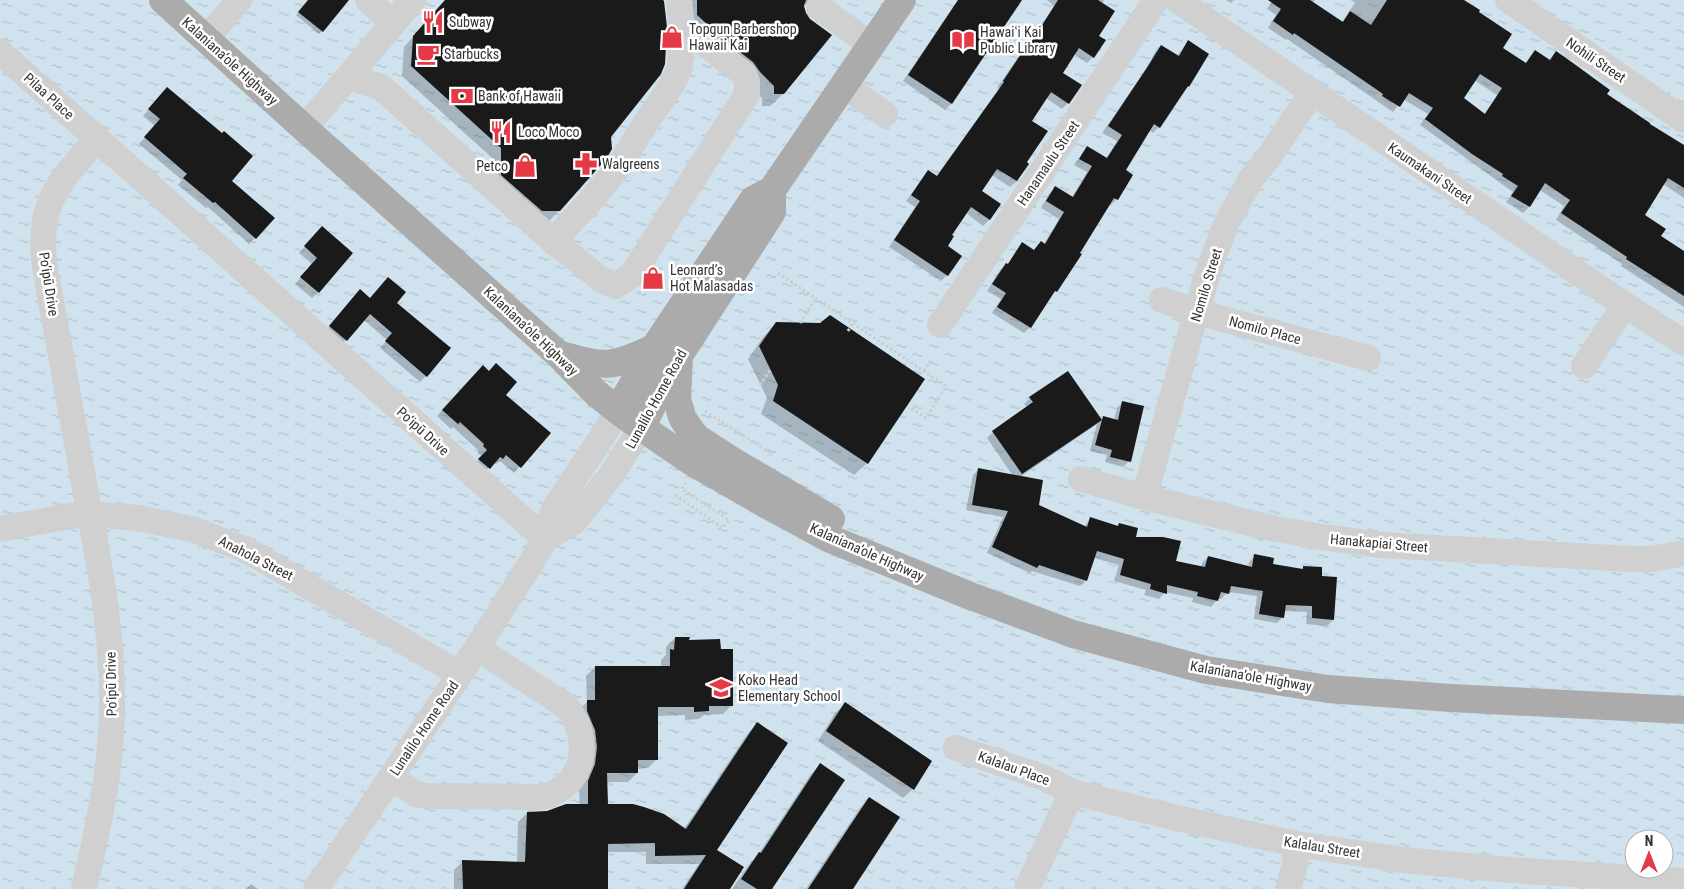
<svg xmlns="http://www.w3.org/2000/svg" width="1684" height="889" viewBox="0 0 1684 889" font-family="'Roboto Condensed',sans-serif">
	<defs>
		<pattern id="water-ripples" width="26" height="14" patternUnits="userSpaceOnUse" patternTransform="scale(1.25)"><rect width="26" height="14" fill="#cfe2ee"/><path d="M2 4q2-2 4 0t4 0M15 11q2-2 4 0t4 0" fill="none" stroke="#b2c2cd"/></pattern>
	</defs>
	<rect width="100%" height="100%" fill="#fff"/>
	<path fill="url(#water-ripples)" fill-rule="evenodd" d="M0,0H1684V889H0ZM1634,839H1664V869H1634Z"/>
	<g fill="#0003" fill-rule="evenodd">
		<polygon points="309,0 344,0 346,2 319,34 296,15"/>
		<polygon points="446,0 655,0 609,136 575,194 550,220 533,220 493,184 492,158 402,76 404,47"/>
		<polygon points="691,0 830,0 803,5 804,14 809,20 783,94 770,106 762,106 762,98 685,27"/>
		<polygon points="958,0 1021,0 951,104 945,110 903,81"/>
		<polygon points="1047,0 1104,0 1102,4 1093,57 1087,63 1074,54 1062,73 1068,103 1062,109 1046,98 1031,121 1025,163 1017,181 1010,187 992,175 981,191 1000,204 989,220 983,226 966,213 950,235 946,246 947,275 941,281 889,247 915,207 906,201 929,172 936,177 999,89 997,88 1019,56 1026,49 1054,6"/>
		<polygon points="1226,0 1234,0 1231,3"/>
		<path d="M1273,0H1315L1313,3L1342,22L1355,3L1351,0H1462L1477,13L1501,48L1525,64L1535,52L1549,61L1556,53L1605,94L1684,149V198L1663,184L1644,216L1660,237L1684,252V307L1621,266L1622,264L1556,220L1564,206L1540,190L1529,207L1523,213L1506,202L1513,192L1420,125L1428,114L1403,99L1393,112L1287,39L1286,40L1268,28L1276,15L1267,9ZM1474,80L1497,95L1484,114L1462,98Z"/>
		<polygon points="1188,42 1208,54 1188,86 1159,127 1153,133 1149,130 1124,171 1132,175 1117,199 1111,205 1108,204 1078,253 1080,255 1030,327 1024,333 992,313 1001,299 987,291 1000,270 1007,265 1023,244 1033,251 1041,242 1044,244 1059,219 1041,208 1049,194 1056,188 1072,197 1087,172 1074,165 1087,147 1106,159 1117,141 1102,133 1145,71 1155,52 1161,46 1177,56"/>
		<polygon points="161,95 222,135 230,182 255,238 249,244 208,207 206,208 178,185 182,180 139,144 155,126 143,116"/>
		<polygon points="322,228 318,292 312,298 295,284 312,264 299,253"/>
		<polygon points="354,297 395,303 426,376 420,382 380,348 387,340 364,320 340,346 324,333"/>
		<polygon points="777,323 867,463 854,475 761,414 767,398 748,359 764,336"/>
		<polygon points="477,373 549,434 514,473 500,461 496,464 494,462 483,474 473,465 482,456 477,453 479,451 453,427 451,429 437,416"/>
		<polygon points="1030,398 1101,420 1103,418 1114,420 1117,408 1123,402 1129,461 1123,467 1105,462 1107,455 1090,451 1097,424 1020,477 1037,505 1084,527 1091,518 1117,527 1119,524 1134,538 1175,562 1201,568 1202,563 1208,557 1248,567 1249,562 1255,556 1272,565 1301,570 1304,567 1320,577 1333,620 1327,626 1306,624 1307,612 1284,611 1283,617 1277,623 1254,619 1257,596 1228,592 1221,599 1218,599 1211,607 1192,602 1193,598 1165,592 1159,599 1144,595 1146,590 1114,581 1119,565 1094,558 1086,580 1080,586 1032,571 1030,573 987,553 1003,517 966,510 973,475 979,469 1013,476 987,438 993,432 1027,408 1024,404"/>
		<polygon points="675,638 688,641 732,705 723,714 704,715 699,719 685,720 685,715 657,716 657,759 648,768 637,769 637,773 628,782 606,782 606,805 684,829 748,733 757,724 716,850 728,889 682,889 699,864 646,864 646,852 607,852 606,889 454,889 454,870 463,861 517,863 518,822 527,813 547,812 580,805 579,791 586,774 579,710 587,702 586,676 595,667 661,667 661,660 666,655 666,647"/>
		<polygon points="845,704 913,789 903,798 818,741 835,713"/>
		<polygon points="820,765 771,887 774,889 732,889 750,863 757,856 811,774"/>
		<polygon points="869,798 851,889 806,889 860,808"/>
		<polygon points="251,884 258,889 246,889"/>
	</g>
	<g fill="#1a1a1a" fill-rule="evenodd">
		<polygon points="308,0 349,0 323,32 298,12"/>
		<polygon points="445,0 663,0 664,1 667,27 665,64 661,74 611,137 612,149 606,159 560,211 542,211 501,175 501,148 411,66 413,36"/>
		<polygon points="697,0 806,0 804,6 806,13 810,19 832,35 784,94 774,94 774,86 760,72 753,62 728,43 697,15"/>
		<polygon points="958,0 1022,0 952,104 908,75"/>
		<polygon points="1058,0 1098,0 1115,11 1099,36 1106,40 1094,58 1079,48 1063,73 1082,85 1069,104 1051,92 1032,121 1048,131 1027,162 1029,164 1017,181 997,169 982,191 1001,204 990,220 971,207 952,235 954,236 948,246 962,256 948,276 894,240 920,201 911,195 928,170 937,176 1004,82 1003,81 1025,48 1027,49"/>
		<path d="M1268,0H1310L1343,22L1350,11L1371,25L1387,0H1464L1480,10L1479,12L1512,34L1503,48L1526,63L1535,50L1550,60L1556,51L1573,63L1610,90L1607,94L1650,123V124L1684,145V188L1668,178L1645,215L1666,229L1661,236L1684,251V296L1626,259L1627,257L1561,213L1570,200L1545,183L1530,207L1511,196L1518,186L1502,176L1503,174L1472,154L1425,119L1433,108L1409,93L1400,107L1382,96L1383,94L1354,74L1294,33L1293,35L1273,21L1281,9ZM1480,74L1502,88L1485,114L1464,98Z"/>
		<polygon points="1188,40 1209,54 1189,87 1188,86 1160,128 1154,124 1126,170 1133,175 1118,200 1114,198 1080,253 1082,254 1057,292 1055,291 1031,328 997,307 1006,293 992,284 1006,263 1008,264 1022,242 1034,250 1041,241 1045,244 1064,212 1046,201 1055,186 1073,197 1092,166 1079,159 1087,146 1107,158 1122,135 1108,126 1150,63 1161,45 1179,56"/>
		<polygon points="167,87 222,133 224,131 253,156 232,181 275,218 256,239 215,202 213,203 183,178 187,174 144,137 160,119 148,109"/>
		<polygon points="322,226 353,253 319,293 300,277 317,258 304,246"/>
		<polygon points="388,277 406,292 397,303 451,348 427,377 385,341 392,333 370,314 347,341 329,326 360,289 370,298"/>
		<polygon points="830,315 925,379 868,464 773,401 778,385 759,346 776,322 820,323"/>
		<polygon points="496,363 517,382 506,395 551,433 521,468 506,455 503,459 500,457 490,469 478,459 487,450 483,446 484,444 460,422 458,424 442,410 483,365 489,371"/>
		<polygon points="1068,371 1102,420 1103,416 1118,420 1122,401 1144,406 1131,462 1110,457 1112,450 1095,445 1102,420 1022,474 992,431 1033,402 1029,397"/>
		<polygon points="978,468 1043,480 1039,505 1087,527 1090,517 1118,526 1119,523 1138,528 1136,537 1163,537 1181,541 1176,561 1205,567 1208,556 1252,567 1254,554 1274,558 1273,564 1303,569 1303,566 1322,567 1322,576 1337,577 1334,620 1312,618 1312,606 1286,605 1284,618 1259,614 1263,591 1231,586 1229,594 1221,592 1218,601 1197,596 1198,592 1167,585 1167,594 1150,589 1151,584 1120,575 1124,559 1097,551 1087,581 1039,565 1037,568 992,547 1008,511 972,505"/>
		<polygon points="675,637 690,637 689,640 720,639 721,649 733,649 733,706 709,706 709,711 694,712 694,707 658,707 658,760 638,760 638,773 607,773 608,804 633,804 644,807 664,814 686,829 757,722 788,743 717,850 744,867 730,889 684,889 706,855 655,856 655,843 608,844 608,889 463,889 462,860 525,862 527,812 547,811 566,804 588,804 588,781 595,764 597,747 595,730 587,711 587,700 595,700 595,666 670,666 670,649 674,650"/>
		<polygon points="845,702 932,761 914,790 826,731"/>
		<polygon points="820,763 845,780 772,889 757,889 741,879 759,852 761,853"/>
		<polygon points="869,797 900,817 853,889 808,889"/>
	</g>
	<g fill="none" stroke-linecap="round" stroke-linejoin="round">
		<g stroke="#cdcdcd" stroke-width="3" stroke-dasharray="2.5 2.5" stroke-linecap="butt">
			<polyline points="778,273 946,386 926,418 909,407"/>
			<polyline points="800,323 816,298"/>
			<polyline points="848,331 853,323"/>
			<polyline points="924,371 932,358"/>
			<polyline points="760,385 771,369"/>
			<polyline points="705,411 772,454 769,458"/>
			<polyline points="675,495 723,528 729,520 682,489 686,483"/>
		</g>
		<g stroke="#d0d0d0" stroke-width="26">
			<polyline points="368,0 393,23"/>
			<polyline points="1177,0 1625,305 1684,343"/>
			<polyline points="1508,0 1684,120"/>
			<polyline points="819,7 871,45"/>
			<polyline points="206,39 239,0"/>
			<polyline points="0,52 545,539"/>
			<polyline points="348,77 413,0"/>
			<polyline points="844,86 885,114"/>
			<polyline points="304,128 348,77 381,87 553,241 602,280 615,286 632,275 747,94 747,81 744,74 682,27"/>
			<polyline points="553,241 587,205 618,168 645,124 673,83 680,67 682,27 679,0"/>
			<polyline points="1162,300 1197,312 1368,358"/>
			<polyline points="940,325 1156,0"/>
			<polyline points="1584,366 1625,305"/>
			<polyline points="1081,479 1144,497 1271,528 1322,537 1382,545 1631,559 1652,559 1684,553"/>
			<polyline points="1144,497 1207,275 1225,226 1251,179 1268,158 1312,93"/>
			<polyline points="0,529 70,516 90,514 139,518 195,530 248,551 460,674"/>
			<polyline points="545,539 574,522 612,474 641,428"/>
			<polyline points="956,748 1045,778 1072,792 1168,816 1296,844 1403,860 1510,870 1684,881"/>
			<path d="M391,777L416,794L426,796L542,797C586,787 593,737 566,706L477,648"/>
			<path d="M84,889C98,828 112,769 112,706C113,632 99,561 85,488C72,415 58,342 45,268C36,207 57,182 98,139"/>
			<polyline points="316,889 460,674 531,563 545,539 554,509 603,435 618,410"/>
			<polyline points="1027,889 1072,792"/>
			<polyline points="1288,889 1295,864 1296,844"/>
		</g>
		<g stroke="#ababab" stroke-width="28">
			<polyline points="163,0 304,128 558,354 597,394 625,416 689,460 769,506 828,538 968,595 1073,634 1206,670 1328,689 1451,698 1684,710"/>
			<path d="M558,354C604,367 610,369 654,348"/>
			<polyline points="679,357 677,399 682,417 689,428 697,438 736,463 831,519"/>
			<polyline points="618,410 654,348 753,200 772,190 902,0"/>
			<polyline points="641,428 671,368 772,212 772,190"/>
		</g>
	</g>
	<defs>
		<symbol id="restaurant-bare" viewBox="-9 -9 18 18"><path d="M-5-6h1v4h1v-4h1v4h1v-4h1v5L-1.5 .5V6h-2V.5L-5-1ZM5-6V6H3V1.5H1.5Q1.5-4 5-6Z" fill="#e63946" stroke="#fff" stroke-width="2.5" paint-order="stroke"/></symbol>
		<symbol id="shop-bare" viewBox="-9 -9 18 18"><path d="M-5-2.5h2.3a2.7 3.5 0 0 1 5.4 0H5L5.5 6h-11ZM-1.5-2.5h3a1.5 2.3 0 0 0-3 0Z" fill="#e63946" stroke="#fff" stroke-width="2.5" paint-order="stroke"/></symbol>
		<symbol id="library-bare" viewBox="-9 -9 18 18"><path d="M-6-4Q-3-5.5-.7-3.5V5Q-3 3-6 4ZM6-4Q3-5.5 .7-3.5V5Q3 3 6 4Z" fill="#e63946" stroke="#fff" stroke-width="2.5" paint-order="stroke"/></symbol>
		<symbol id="cafe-bare" viewBox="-9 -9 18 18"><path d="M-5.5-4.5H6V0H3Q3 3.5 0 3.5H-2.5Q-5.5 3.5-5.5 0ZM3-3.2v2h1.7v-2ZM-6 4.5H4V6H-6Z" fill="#e63946" stroke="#fff" stroke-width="2.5" paint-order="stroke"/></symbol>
		<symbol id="bank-bare" viewBox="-9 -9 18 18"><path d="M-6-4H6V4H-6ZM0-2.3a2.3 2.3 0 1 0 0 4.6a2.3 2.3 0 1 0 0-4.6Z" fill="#e63946" stroke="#fff" stroke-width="2.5" paint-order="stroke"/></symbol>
		<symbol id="pharmacy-bare" viewBox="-9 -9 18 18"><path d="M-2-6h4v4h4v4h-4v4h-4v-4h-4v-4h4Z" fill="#e63946" stroke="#fff" stroke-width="2.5" paint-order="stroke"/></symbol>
		<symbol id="school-bare" viewBox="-9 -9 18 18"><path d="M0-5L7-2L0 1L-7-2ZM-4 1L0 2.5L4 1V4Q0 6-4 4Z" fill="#e63946" stroke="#fff" stroke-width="2.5" paint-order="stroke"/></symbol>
	</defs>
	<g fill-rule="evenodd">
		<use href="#restaurant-bare" x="417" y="6" width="32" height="32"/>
		<use href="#shop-bare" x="656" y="21" width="32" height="32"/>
		<use href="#library-bare" x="947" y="24" width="32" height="32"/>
		<use href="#cafe-bare" x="412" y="38" width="32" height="32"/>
		<use href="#bank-bare" x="446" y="80" width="32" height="32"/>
		<use href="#restaurant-bare" x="485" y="116" width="32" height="32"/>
		<use href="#pharmacy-bare" x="570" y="148" width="32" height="32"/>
		<use href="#shop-bare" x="509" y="150" width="32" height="32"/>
		<use href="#shop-bare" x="637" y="262" width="32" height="32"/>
		<use href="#school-bare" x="705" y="672" width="32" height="32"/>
	</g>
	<g text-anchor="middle" stroke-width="5" stroke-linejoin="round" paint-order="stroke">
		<g font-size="14" fill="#333" stroke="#fff" text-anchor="start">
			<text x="449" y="27">Subway</text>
			<text x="689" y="34">Topgun Barbershop<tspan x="689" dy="16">Hawaii Kai</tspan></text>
			<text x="980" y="37">Hawaiʻi Kai<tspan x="980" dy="16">Public Library</tspan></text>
			<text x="444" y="59">Starbucks</text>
			<text x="478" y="101">Bank of Hawaii</text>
			<text x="518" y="137">Loco Moco</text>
			<text x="602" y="169">Walgreens</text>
			<text x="508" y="171" text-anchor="end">Petco</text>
			<text x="670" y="275">Leonard’s<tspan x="670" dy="16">Hot Malasadas</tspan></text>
			<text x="738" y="685">Koko Head<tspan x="738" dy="16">Elementary School</tspan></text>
		</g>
		<g font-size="14" fill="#333" stroke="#fff">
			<text transform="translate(1596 60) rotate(34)" y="5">Nohili Street</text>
			<text transform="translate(230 61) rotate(42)" y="5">Kalaniana’ole Highway</text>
			<text transform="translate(49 96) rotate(42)" y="5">Pilaa Place</text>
			<text transform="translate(1048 163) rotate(-56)" y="5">Hanamaulu Street</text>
			<text transform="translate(1430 173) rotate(34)" y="5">Kaumakani Street</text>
			<text transform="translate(49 284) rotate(81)" y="5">Po‘ipū Drive</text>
			<text transform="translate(1206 285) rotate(-73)" y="5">Nomilo Street</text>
			<text transform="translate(1265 330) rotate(15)" y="5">Nomilo Place</text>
			<text transform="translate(531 331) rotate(43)" y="5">Kalaniana’ole Highway</text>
			<text transform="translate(656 399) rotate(-61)" y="5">Lunalilo Home Road</text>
			<text transform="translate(423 431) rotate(42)" y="5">Po‘ipū Drive</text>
			<text transform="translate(1379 543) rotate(5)" y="5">Hanakapiai Street</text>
			<text transform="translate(867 552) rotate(24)" y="5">Kalaniana’ole Highway</text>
			<text transform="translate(256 558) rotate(27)" y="5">Anahola Street</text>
			<text transform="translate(1251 676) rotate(10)" y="5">Kalaniana’ole Highway</text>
			<text transform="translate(111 684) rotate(-91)" y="5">Po‘ipū Drive</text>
			<text transform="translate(424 728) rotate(-56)" y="5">Lunalilo Home Road</text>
			<text transform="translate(1014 768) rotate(20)" y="5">Kalalau Place</text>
			<text transform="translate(1322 847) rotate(9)" y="5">Kalalau Street</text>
		</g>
	</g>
	<g transform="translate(1649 854)"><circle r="24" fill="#ffffff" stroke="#adadad"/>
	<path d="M0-4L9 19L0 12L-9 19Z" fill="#e63946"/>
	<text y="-8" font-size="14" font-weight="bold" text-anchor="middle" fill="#333333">N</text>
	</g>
</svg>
